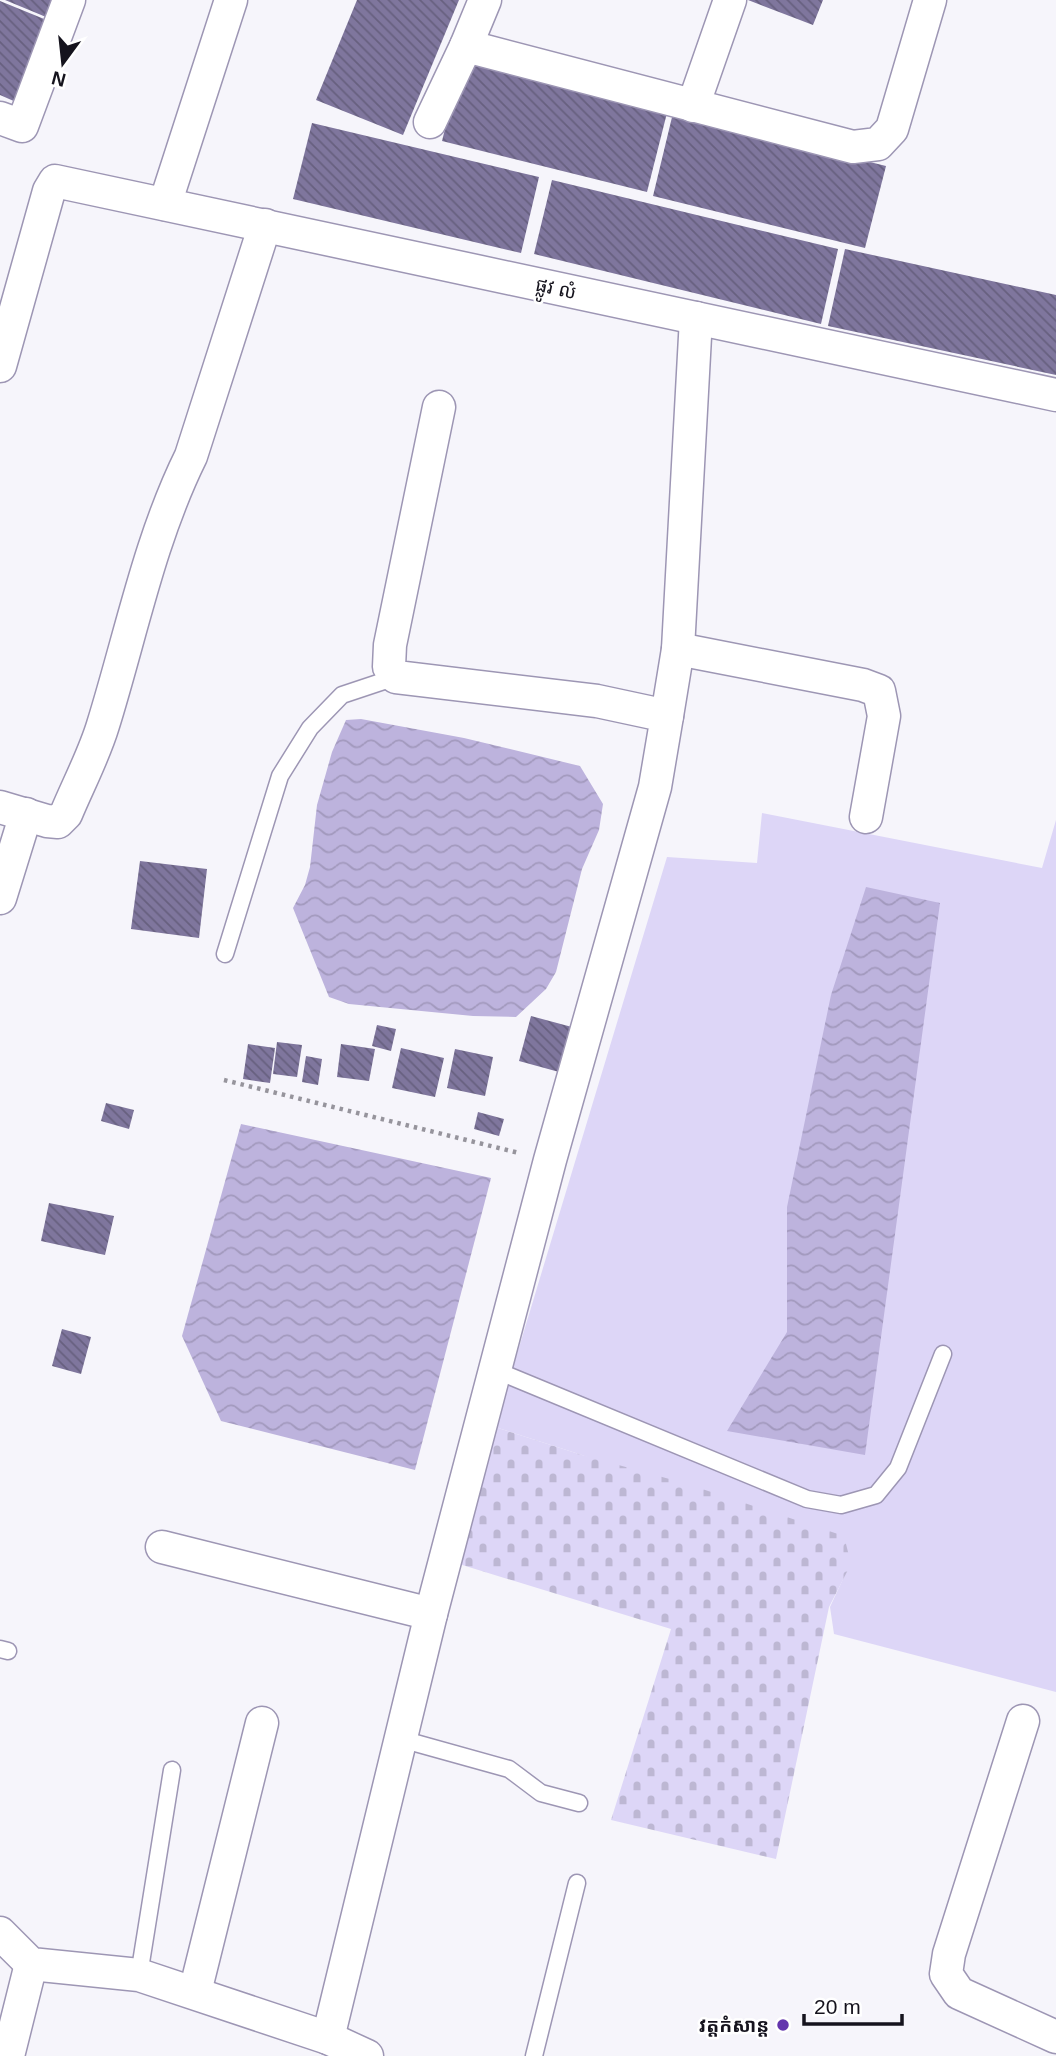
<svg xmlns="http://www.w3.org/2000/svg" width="1056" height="2056" viewBox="0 0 1056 2056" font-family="Arial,'Noto Sans Khmer',sans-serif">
	<defs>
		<pattern id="cemetery-stones" width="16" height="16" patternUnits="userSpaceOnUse" patternTransform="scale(1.75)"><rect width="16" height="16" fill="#ddd6f7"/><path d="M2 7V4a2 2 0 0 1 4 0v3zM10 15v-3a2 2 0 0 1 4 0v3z" fill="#bdb7d3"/></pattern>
		<pattern id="water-waves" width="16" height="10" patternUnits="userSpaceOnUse" patternTransform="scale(1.75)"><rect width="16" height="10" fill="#bdb3dd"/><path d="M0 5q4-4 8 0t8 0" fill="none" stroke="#a299bd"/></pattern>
		<pattern id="building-back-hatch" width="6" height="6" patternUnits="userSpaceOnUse" patternTransform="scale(1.75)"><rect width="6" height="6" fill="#7f769d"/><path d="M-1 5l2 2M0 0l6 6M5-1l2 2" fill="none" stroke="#67607f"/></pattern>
	</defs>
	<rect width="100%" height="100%" fill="#f6f5fb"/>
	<polygon fill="#ddd6f7" points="762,813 1042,868 1056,820 1056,1692 834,1634 830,1607 850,1564 582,1455 495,1427 667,857 757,863"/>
	<polygon fill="url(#cemetery-stones)" points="495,1427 582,1455 684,1483 844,1536 851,1564 829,1607 776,1859 611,1820 671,1629 459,1564"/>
	<g fill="url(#water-waves)">
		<polygon points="361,719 464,738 580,766 603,804 599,830 582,869 556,972 546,989 516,1017 473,1016 349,1004 329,997 293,908 305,885 310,867 317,805 332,752 346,720"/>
		<polygon points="866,887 940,903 865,1455 727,1431 787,1332 787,1207 831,995"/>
		<polygon points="241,1124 491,1178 415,1470 221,1421 182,1336"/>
	</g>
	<g fill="url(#building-back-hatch)">
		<polygon points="5,0 53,0 46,17"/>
		<polygon points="357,0 459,0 403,135 316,100"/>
		<polygon points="748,0 823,0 813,25"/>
		<polygon points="0,1 49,21 16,102 0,95"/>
		<polygon points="463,57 668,109 647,192 442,141"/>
		<polygon points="673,113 886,166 865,248 653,196"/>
		<polygon points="312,123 539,177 521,253 293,199"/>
		<polygon points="552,180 838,249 821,324 534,254"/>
		<polygon points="845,249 1056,295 1056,375 828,326"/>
		<polygon points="140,861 207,869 199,938 131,929"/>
		<polygon points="531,1016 583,1030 570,1075 519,1061"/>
		<polygon points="377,1025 396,1029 391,1051 372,1046"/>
		<polygon points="277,1042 302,1045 297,1077 273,1074"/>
		<polygon points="248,1044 275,1048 270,1083 243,1079"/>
		<polygon points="341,1044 375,1049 369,1081 337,1077"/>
		<polygon points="401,1048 444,1058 435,1097 392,1088"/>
		<polygon points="455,1049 493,1057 485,1096 447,1088"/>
		<polygon points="306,1056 322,1059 318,1085 302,1082"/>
		<polygon points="106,1103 134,1110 129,1129 101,1121"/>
		<polygon points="478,1112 504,1119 499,1136 474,1129"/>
		<polygon points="49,1203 114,1216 105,1255 41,1241"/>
		<polygon points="62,1329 91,1337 81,1374 52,1366"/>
	</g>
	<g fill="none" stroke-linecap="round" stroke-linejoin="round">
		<defs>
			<g id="lane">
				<polyline points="225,954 280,776 310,728 342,695 396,677"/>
				<polyline points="495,1370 807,1499 841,1505 876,1495 898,1468 943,1354"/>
				<polyline points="0,1649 8,1651"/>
				<polyline points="401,1739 509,1769 541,1793 579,1803"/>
				<polyline points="139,1975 172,1770"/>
				<polyline points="534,2056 577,1883"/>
			</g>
			<g id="street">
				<polyline points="466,46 853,147 878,144 892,129 930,0"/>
				<polyline points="693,106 730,0"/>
				<polyline points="0,118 22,126 69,0"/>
				<polyline points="430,122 466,46 485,0"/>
				<polyline points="165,204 231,0"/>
				<polyline points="696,318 678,649 863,685 879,691 884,716 866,817"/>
				<polyline points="0,366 49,191 55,181 1056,395"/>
				<polyline points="667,716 678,649"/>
				<path d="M0,807L47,821L58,822L66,814C78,785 94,755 103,725C131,635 149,541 191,456L265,225"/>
				<polyline points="0,898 26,814"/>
				<polyline points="162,1547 431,1614"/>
				<polyline points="1023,1721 949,1954 946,1974 959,1993 1056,2037"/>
				<polyline points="0,1933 31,1964 139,1975 328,2038 367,2056"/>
				<polyline points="195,1992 262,1723"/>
				<polyline points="328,2038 431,1614 550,1160 655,787 667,716 597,701 396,677 389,667 390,645 439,407"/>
				<polyline points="8,2056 31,1964"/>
			</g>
		</defs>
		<use href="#lane" stroke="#9d96b4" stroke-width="19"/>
		<use href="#street" stroke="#9d96b4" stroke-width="35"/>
		<polyline stroke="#96949c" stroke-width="4.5" stroke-dasharray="3.5 5" stroke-linecap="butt" points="224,1080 519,1153"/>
		<use href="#lane" stroke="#fff" stroke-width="16"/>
		<use href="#street" stroke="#fff" stroke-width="32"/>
	</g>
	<circle fill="#6335ad" stroke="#fff" stroke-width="2.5" cx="783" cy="2025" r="7"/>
	<g text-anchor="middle" stroke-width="5" stroke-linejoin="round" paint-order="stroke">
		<g font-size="19" fill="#15131d" stroke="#fff">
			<text transform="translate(556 288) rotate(12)" y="7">ផ្លូវ លំ</text>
		</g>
		<g font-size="19" font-weight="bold" fill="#15131d" stroke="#fff" text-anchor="end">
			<text x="769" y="2032">វត្តកំសាន្ត</text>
		</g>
	</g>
	<g transform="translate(63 63) rotate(195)" stroke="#ffffff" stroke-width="5" paint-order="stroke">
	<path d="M0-5L12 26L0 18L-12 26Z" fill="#15131d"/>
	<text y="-10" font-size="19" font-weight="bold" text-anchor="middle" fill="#15131d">N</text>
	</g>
	<path d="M804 2014v10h98v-10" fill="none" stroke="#15131d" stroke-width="3.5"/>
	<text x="814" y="2014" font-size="21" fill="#15131d" stroke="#ffffff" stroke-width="5" paint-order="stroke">20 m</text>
</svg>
